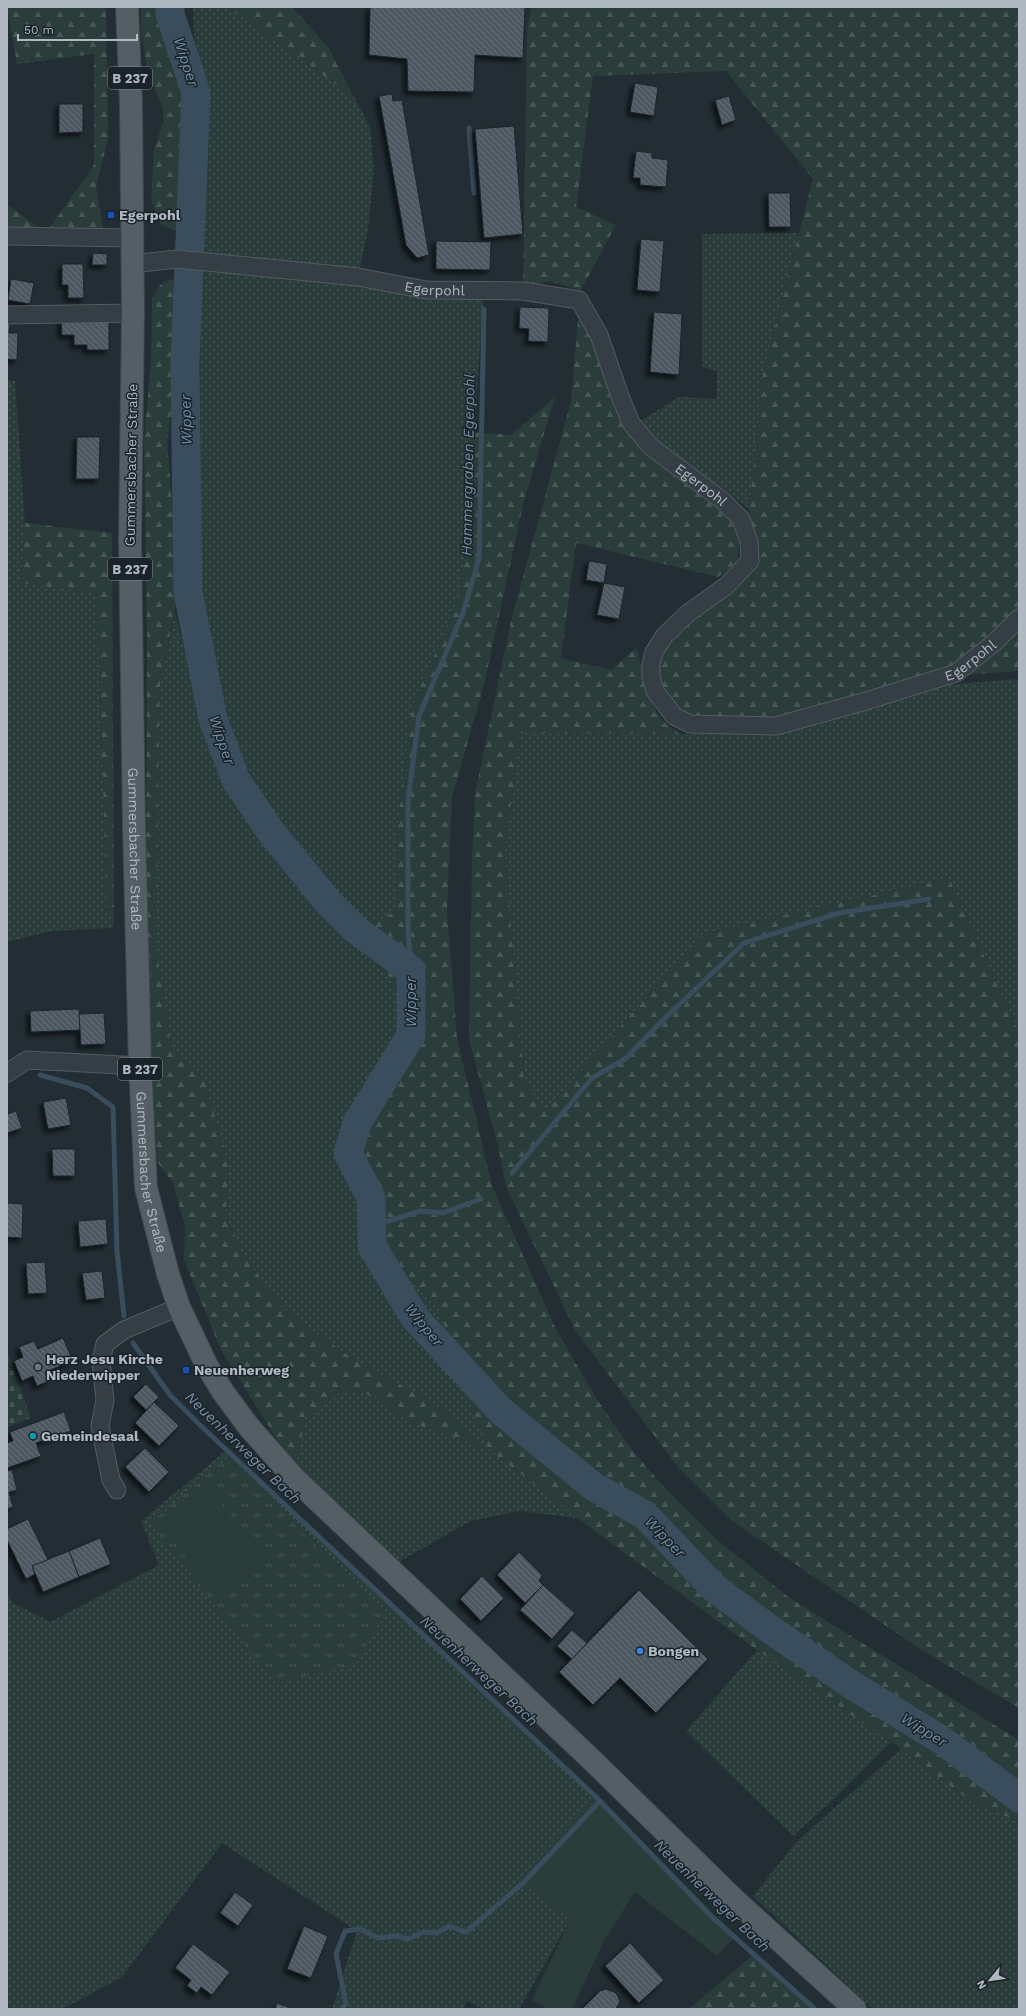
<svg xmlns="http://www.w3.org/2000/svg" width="1026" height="2016" viewBox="0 0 1026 2016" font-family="'Work Sans',sans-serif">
	<defs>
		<pattern id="grass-dots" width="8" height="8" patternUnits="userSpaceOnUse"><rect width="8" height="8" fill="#2a3d3a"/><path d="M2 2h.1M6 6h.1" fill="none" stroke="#465755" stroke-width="1.8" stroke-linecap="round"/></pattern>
		<pattern id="forest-firs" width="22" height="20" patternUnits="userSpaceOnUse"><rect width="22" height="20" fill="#2a3d3a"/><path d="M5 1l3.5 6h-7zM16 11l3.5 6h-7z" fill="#465755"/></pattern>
		<pattern id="cemetery-stones" width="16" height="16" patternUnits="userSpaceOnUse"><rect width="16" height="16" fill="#2a3d3a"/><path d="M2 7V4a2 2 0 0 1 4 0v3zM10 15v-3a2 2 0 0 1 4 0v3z" fill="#465755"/></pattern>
		<pattern id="park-tufts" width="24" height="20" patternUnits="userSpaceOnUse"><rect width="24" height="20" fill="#2a3d3a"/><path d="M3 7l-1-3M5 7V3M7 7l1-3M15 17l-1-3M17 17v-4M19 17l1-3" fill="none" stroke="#465755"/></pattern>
		<pattern id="building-back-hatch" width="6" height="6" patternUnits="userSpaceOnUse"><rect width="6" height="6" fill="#4e5963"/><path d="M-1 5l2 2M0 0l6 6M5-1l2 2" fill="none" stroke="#656f78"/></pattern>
		<filter id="shadow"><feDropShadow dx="-3.5" dy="3.5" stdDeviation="2" flood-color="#0009"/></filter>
	</defs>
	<rect width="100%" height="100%" fill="#222d34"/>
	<g fill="url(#grass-dots)">
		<polygon points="193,7 227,7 354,97 370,127 374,170 368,231 358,277 484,291 474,432 470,521 457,603 412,706 397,831 397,911 376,922 355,921 283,830 241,758 219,705 201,590 200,362 195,260 201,209"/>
		<polygon points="799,233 763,373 749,509 728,492 652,441 639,422 679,397 717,399 717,371 702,367 702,234"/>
		<polygon points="7,380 15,381 25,523 21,582 97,594 107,916 114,917 113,928 52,931 7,942"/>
		<polygon points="175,613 203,722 235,791 272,847 347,933 381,965 394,983 398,1011 392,1043 337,1136 368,1229 440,1312 457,1371 490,1450 577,1518 519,1511 471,1521 399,1562 296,1465 305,1418 344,1390 362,1391 409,1422 488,1449 350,1357 287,1312 242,1254 226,1215 228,1162 172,1052 156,944 160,685"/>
		<polygon points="1019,679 1019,1033 949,878 702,934 545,1112 524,1081 505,852 520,733 682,734 777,731 915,687"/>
		<polygon points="228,1449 597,1797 519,1880 570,1920 519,2009 484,2009 467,2001 463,2009 332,2009 357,1931 222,1843 122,1977 63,2009 7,2009 7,1592 13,1603 50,1622 159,1565 141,1521"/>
		<polygon points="757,1650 891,1742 836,1797 793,1836 686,1731"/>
		<polygon points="901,1749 969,1800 1019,1822 1019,2009 873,2009 753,1896 796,1842"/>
	</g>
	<g fill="url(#forest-firs)">
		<polygon points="7,7 106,7 108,139 96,186 103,228 46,233 7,231 7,204 46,233 94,165 94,54 17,64"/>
		<polygon points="141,7 166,7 164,32 186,90 186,227 178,231 161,225 151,200 154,149 164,120 162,106 148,75 141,31"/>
		<polygon points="227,7 292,7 329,48 354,97"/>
		<polygon points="532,7 1019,7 1019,671 914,679 778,717 693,718 670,705 659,689 660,656 665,641 692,617 730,594 757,565 756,543 749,509 763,373 813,179 726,71 593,76 576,207 616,225 581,290 548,281 523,291 527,28"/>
		<polygon points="170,279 179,284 179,358 167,441 179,589 160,685 156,944 172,1052 204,1077 228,1162 226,1215 242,1254 287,1312 350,1357 433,1402 489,1450 457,1371 440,1312 368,1229 337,1136 392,1043 398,1011 394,983 381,965 389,942 355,921 376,922 397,910 397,831 412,706 457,603 470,521 474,432 511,435 555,397 524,501 484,685 452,797 447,910 457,1038 492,1186 556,1329 596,1398 632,1450 663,1486 715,1538 788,1597 1019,1740 1019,1822 969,1800 901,1749 757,1650 577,1518 490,1450 409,1422 362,1391 344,1390 305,1418 296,1465 276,1438 221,1350 184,1260 185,1227 173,1183 158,1163 149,1069 146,930 147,633 144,441 151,362 152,298 161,284"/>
		<path d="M585,319L614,402L732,524L739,543L738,561L718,577L576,543L561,658L611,670L637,647C642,670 648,704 663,721C668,727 676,730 682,734L520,733L505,852L524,1081L546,1111L702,934L949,878L1019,1033V1708L920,1649L732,1521L677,1466L575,1330L506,1187L498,1146L469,1040L472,855L475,794L511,621L571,401L578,320Z"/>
		<polygon points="25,523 112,533 114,917 107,916 97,594 21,583"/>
		<polygon points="754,1954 816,2009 690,2009 690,2008"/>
	</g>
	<polygon fill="url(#cemetery-stones)" points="7,1350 31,1418 7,1427"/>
	<polygon fill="url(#park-tufts)" points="228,1457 384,1615 356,1664 276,1684 150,1523"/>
	<g fill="#2a3d3a">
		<polygon points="208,1487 267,1562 220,1600 161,1525"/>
		<polygon points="597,1797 736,1936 717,1956 635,1892 604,1941 572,2009 547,2009 532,2000 570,1920 518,1880"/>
	</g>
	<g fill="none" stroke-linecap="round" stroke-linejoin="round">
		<g stroke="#394d5c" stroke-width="5">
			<polyline points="469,128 474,193"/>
			<polyline points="411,970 408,930 408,800 419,716 463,613 479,558 484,309"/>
			<polyline points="40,1075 87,1088 113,1107 117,1251 124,1316"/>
			<polyline points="512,1173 592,1078 625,1059 665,1018 744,943 839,913 929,899"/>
			<polyline points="372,1226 421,1211 443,1213 481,1199"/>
			<polyline points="133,1343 170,1395 200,1425 597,1798 711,1916 815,2009"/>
			<polyline points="342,2009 346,2004 336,1954 345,1931 360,1929 378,1938 397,1936 408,1939 424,1932 437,1933 449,1926 466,1932 523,1883 600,1801"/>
		</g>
		<polyline stroke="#394d5c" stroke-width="29" points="170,7 170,14 196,93 185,362 188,592 213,719 236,780 271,832 328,902 355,929 411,970 411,1035 357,1123 348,1153 371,1198 372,1246 415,1318 501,1411 594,1487 645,1515 714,1588 774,1632 852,1685 943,1741 1019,1798"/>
	</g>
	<g fill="url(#building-back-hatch)" stroke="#1d252c" filter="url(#shadow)">
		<polygon points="370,7 525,7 523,58 475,55 474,92 408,91 407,59 369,55"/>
		<polygon points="635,83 658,87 654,116 630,112"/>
		<polygon points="392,94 393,101 402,100 429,255 417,258 406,245 379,96"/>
		<polygon points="729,96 736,120 722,125 715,100"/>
		<polygon points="59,104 83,104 83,132 59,133"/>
		<polygon points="514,126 523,234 484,238 475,129"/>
		<polygon points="636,151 652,153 652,158 668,160 666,187 640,185 640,178 633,178"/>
		<polygon points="768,193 790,193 791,227 769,227"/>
		<polygon points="641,239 664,241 660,292 637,290"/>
		<polygon points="436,241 491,242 490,270 436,269"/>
		<polygon points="93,253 107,254 107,265 92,265"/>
		<polygon points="62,264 83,264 84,298 68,298 68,285 62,285"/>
		<polygon points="11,279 34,283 30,304 8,300"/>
		<polygon points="520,307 549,308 548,342 528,341 529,329 519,328"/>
		<polygon points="654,312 682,314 679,375 650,372"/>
		<polygon points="61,320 109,320 109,350 87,350 87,345 74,345 74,335 62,335"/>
		<polygon points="7,324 10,324 9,333 18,333 17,360 7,359"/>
		<polygon points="77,437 100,437 99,479 76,479"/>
		<polygon points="589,561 607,564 604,583 586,580"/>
		<polygon points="604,583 625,587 619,619 597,615"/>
		<polygon points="79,1009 80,1030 31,1032 30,1011"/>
		<polygon points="104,1013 106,1044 81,1045 79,1014"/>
		<polygon points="66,1098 71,1125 48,1129 43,1102"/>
		<polygon points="16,1111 22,1128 7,1133 7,1112 8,1114"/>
		<polygon points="52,1149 75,1149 75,1176 53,1176"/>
		<polygon points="7,1203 23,1204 22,1238 7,1237"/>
		<polygon points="106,1219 108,1244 80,1247 78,1221"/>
		<polygon points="45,1262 47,1293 28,1294 26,1263"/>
		<polygon points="102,1271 105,1298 86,1300 82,1273"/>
		<polygon points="63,1338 73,1361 45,1372 49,1381 37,1386 33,1376 22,1381 14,1361 23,1357 19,1347 34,1341 38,1349"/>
		<polygon points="146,1384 159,1397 146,1410 133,1397"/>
		<polygon points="154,1402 179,1426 159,1446 135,1423"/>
		<polygon points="64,1412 71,1431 36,1443 41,1456 7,1468 7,1443 13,1441 10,1432"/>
		<polygon points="145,1448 169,1472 149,1492 125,1467"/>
		<polygon points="12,1470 17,1490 9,1492 13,1507 7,1509 7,1471"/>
		<polygon points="28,1519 48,1560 32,1566 35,1574 26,1579 7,1540 7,1529"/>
		<polygon points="100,1538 111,1564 79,1577 69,1551"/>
		<polygon points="69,1551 79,1577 43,1592 32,1566"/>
		<polygon points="519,1552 542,1575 539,1581 543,1585 525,1603 497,1575"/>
		<polygon points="482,1576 504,1598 481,1621 460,1599"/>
		<polygon points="543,1585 575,1613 552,1639 520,1610"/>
		<polygon points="639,1590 708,1659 656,1713 620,1678 593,1705 559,1672"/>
		<polygon points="572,1630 587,1643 572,1659 557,1646"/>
		<polygon points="235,1892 253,1905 238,1926 220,1913"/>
		<polygon points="304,1926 328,1936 311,1978 287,1969"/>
		<polygon points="630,1943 664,1980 639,2003 605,1966"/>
		<polygon points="193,1944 230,1972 212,1995 201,1987 197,1993 187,1986 191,1980 175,1968"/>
		<polygon points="606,1989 616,1993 620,2001 616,2009 582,2009 600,1991"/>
		<polygon points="277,2003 293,2009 275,2009"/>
	</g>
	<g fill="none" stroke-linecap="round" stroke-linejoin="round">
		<defs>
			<g id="minor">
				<polyline points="7,236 131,238"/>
				<path id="s1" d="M132,264L177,259L358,277L426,290L523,291L579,300L599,335L620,396L631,423L650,446L723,501L741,519L749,542L750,561L726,586L687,614L665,635L654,652L651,664V677L655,691L674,716L690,724L776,726L866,701L956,673L995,642L1019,618"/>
				<polyline points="7,315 133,313"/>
				<polyline points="7,1073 27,1060 140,1066"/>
				<polyline points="117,1490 111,1480 100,1426 105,1400 101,1361 105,1344 124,1330 179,1307"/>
			</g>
			<g id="primary">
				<path id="s2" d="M127,7L131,103L133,313L130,538L134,826L140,1066L146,1188L168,1274L179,1307L207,1366L223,1392L249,1427L294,1478L595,1763L737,1902L855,2009"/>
			</g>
		</defs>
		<use href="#minor" stroke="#535c63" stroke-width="19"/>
		<use href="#primary" stroke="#3f474f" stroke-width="24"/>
		<use href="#minor" stroke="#363e45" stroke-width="17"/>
		<use href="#primary" stroke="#545e65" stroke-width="22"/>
	</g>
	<g fill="#1a4fb4" stroke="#1b232a" stroke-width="1.5">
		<rect x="107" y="211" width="8" height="8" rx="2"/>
		<rect x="182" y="1366" width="8" height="8" rx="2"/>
	</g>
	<circle fill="#6b7280" stroke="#1b232a" stroke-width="1.5" cx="38" cy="1367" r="4"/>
	<circle fill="#0f9aa8" stroke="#1b232a" stroke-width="1.5" cx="33" cy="1436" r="4"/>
	<circle fill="#3f7fe0" stroke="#1b232a" stroke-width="1.5" cx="640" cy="1651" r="4"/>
	<g text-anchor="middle" stroke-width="3" stroke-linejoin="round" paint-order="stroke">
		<g fill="#1b232a" stroke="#838c94" stroke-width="1">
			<rect x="108" y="67" width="44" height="22" rx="3"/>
			<rect x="108" y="558" width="44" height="22" rx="3"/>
			<rect x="118" y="1058" width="44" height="22" rx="3"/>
		</g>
		<g font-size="13" font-weight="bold" fill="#b0b9c2">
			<text x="130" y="83">B 237</text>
			<text x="130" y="574">B 237</text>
			<text x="140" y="1074">B 237</text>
		</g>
		<g font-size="14" font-weight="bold" fill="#b0b9c2" stroke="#1b232a" text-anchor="start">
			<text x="119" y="220">Egerpohl</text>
			<text x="46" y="1364">Herz Jesu Kirche<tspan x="46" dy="16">Niederwipper</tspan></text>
			<text x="194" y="1375">Neuenherweg</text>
			<text x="41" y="1441">Gemeindesaal</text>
			<text x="648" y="1656">Bongen</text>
		</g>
		<g font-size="14" fill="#b0b9c2" stroke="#1b232a">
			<text dy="5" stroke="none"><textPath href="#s1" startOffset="305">Egerpohl</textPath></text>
			<text transform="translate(131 465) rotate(-89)" y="5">Gummersbacher Straße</text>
			<text dy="5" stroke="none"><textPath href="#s1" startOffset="678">Egerpohl</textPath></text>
			<text dy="5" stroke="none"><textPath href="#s1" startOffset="1289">Egerpohl</textPath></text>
			<text dy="5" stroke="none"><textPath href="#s2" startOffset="842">Gummersbacher Straße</textPath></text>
			<text dy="5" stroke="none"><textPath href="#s2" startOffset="1166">Gummersbacher Straße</textPath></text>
		</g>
		<g font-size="15" font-style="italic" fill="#748ea2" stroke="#1b232a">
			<text transform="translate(186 62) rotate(72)" y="5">Wipper</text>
			<text transform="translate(186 420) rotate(-91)" y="5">Wipper</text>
			<text transform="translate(468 465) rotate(-89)" y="5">Hammergraben Egerpohl</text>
			<text transform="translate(222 740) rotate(71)" y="5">Wipper</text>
			<text transform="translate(411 1002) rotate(-90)" y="5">Wipper</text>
			<text transform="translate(424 1325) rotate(51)" y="5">Wipper</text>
			<text transform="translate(243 1448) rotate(44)" y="5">Neuenherweger Bach</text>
			<text transform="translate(665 1537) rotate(46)" y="5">Wipper</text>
			<text transform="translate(479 1671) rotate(43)" y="5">Neuenherweger Bach</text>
			<text transform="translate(924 1730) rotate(32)" y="5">Wipper</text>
			<text transform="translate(712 1896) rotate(44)" y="5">Neuenherweger Bach</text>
		</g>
	</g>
	<rect width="1026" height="2016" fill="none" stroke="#b0b9c2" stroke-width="16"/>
	<g transform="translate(990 1980) rotate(241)" stroke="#1b232a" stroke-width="3" paint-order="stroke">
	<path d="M0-3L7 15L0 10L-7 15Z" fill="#b0b9c2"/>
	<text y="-6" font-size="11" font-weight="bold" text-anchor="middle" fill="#b0b9c2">N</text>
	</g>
	<path d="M18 34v6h119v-6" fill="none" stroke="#b0b9c2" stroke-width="2"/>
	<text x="24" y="34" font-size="12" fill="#b0b9c2" stroke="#1b232a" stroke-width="3" paint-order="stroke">50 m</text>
</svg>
